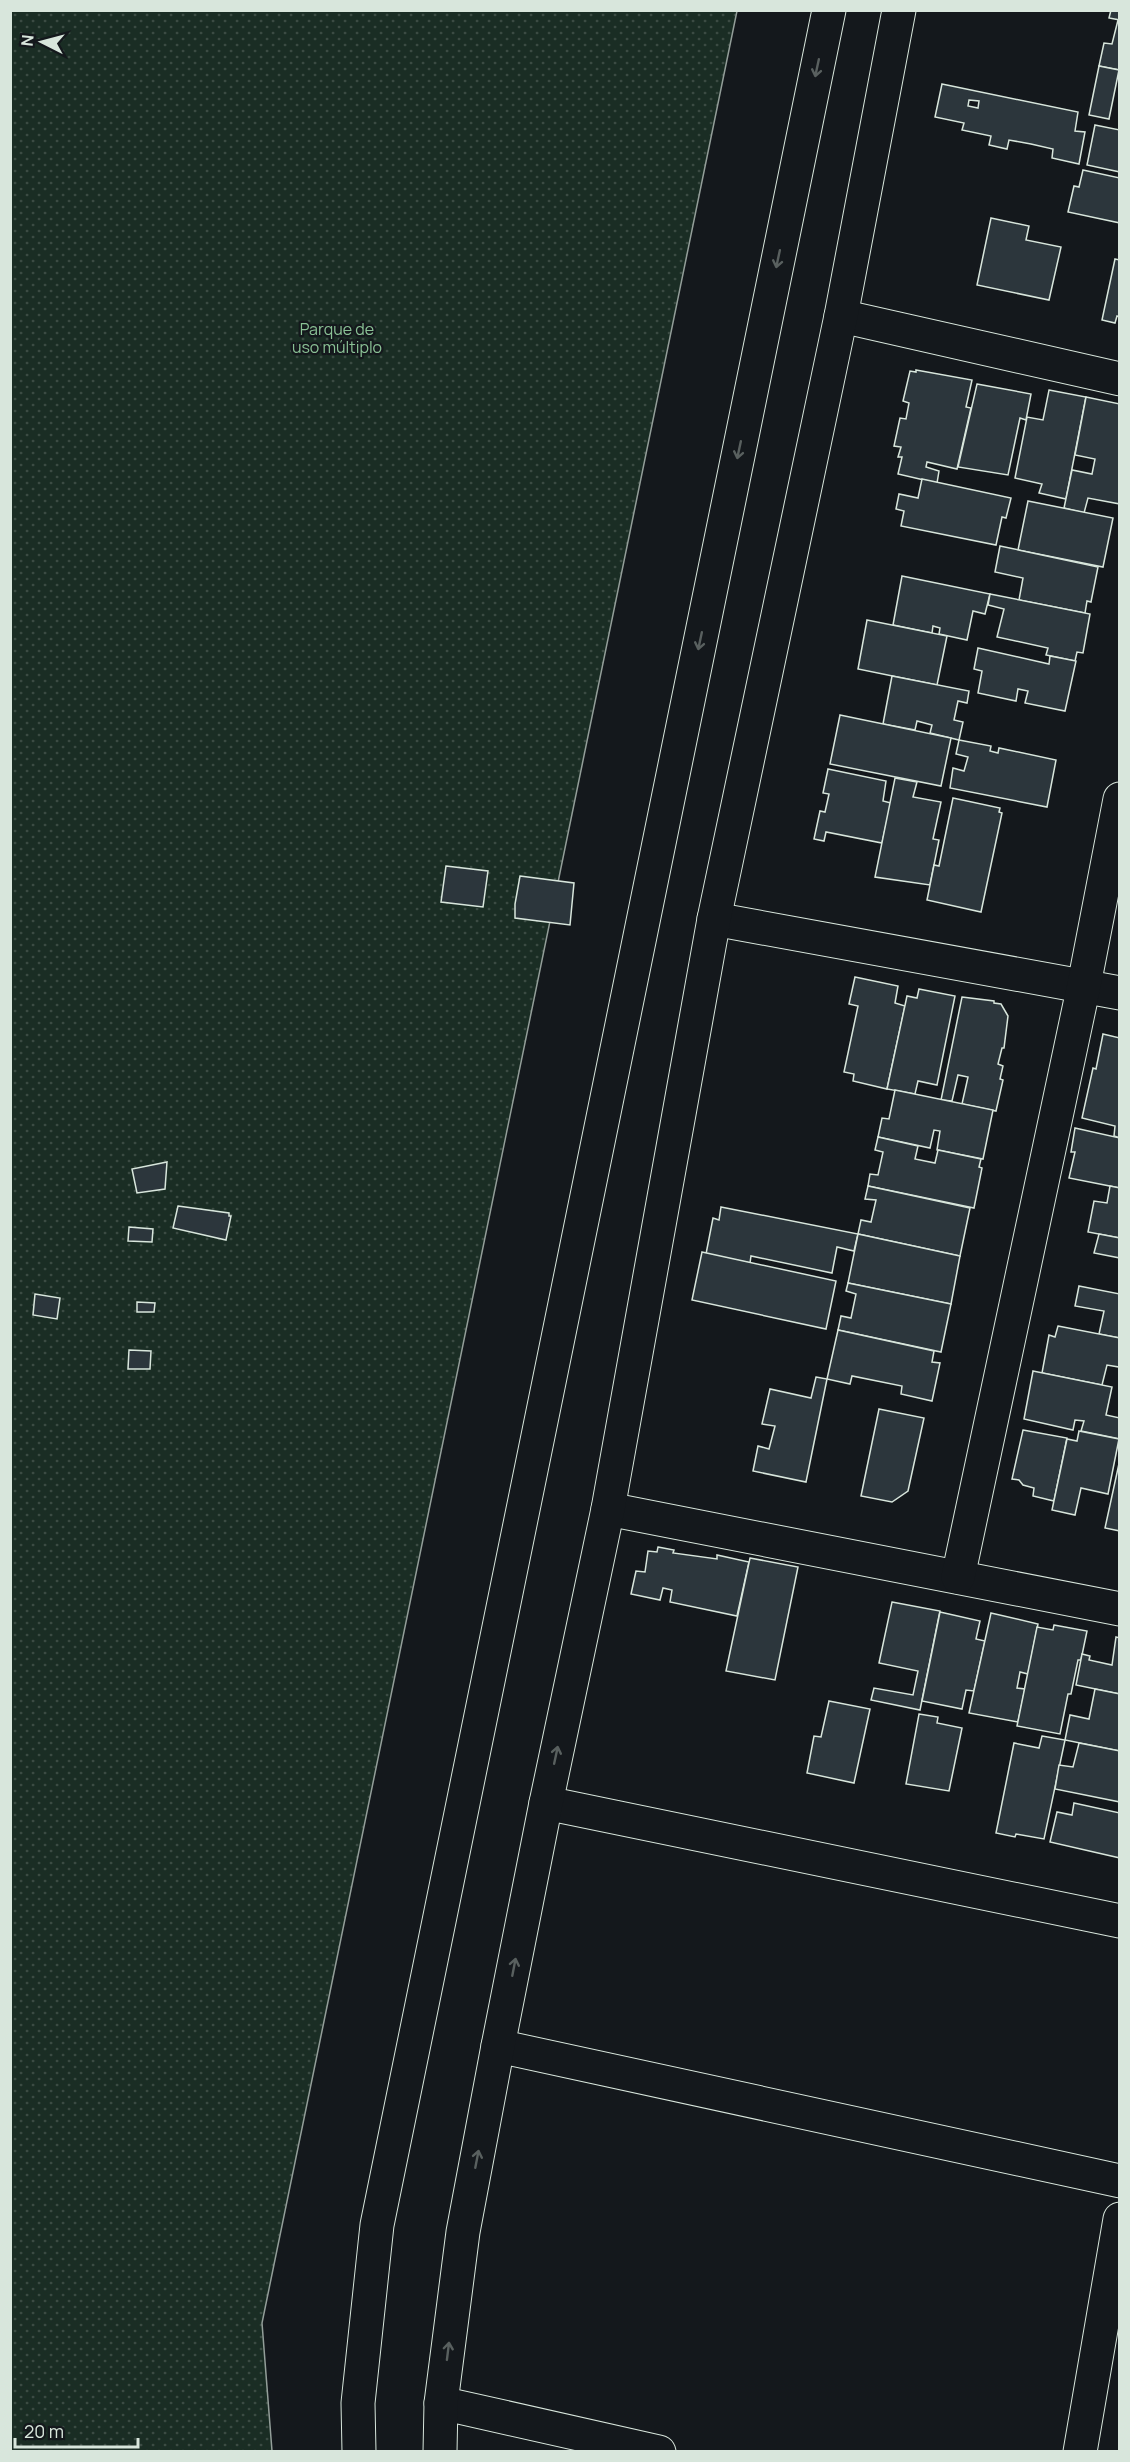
<svg xmlns="http://www.w3.org/2000/svg" width="1130" height="2462" viewBox="0 0 1130 2462" font-family="Manrope,sans-serif">
	<defs>
		<pattern id="park-dots" width="8" height="8" patternUnits="userSpaceOnUse" patternTransform="scale(1.5)"><rect width="8" height="8" fill="#1a2d24"/><path d="M2 2h.1M6 6h.1" fill="none" stroke="#3b4b43" stroke-width="1.8" stroke-linecap="round"/></pattern>
	</defs>
	<rect width="100%" height="100%" fill="#14181c"/>
	<polygon fill="url(#park-dots)" stroke="#939e99" stroke-width="1.5" points="11,11 737,11 262,2323 272,2451 11,2452"/>
	<g fill="#2c363c" stroke="#d8e6dc" stroke-width="1.5" fill-rule="evenodd">
		<polygon points="1111,10 1120,10 1120,20 1109,18"/>
		<polygon points="1118,20 1120,20 1120,70 1099,66 1104,43 1112,44"/>
		<polygon points="1099,66 1119,70 1109,119 1089,115"/>
		<path d="M942,84L1078,112L1075,131L1085,132L1079,164L1052,158L1053,149L1031,144L1009,140L1007,149L989,145L991,136L962,130L964,123L935,117ZM969,100L979,101L978,108L968,106Z"/>
		<polygon points="1095,125 1120,130 1120,172 1087,165"/>
		<polygon points="1083,170 1120,178 1120,223 1068,212 1074,186 1079,187"/>
		<polygon points="991,218 1029,226 1026,240 1061,247 1049,300 977,285"/>
		<polygon points="1115,259 1120,260 1120,317 1117,316 1115,323 1102,320"/>
		<polygon points="916,370 972,380 966,407 971,408 957,469 927,462 926,467 939,471 937,483 898,474 902,457 898,457 901,447 894,446 900,418 906,419 909,403 903,401 910,371 916,372"/>
		<polygon points="977,384 1031,394 1026,420 1020,418 1008,475 958,467"/>
		<polygon points="1049,390 1086,397 1066,499 1039,493 1042,484 1015,478 1027,417 1043,420"/>
		<polygon points="1086,397 1120,404 1120,504 1088,498 1084,513 1064,508 1072,470 1092,474 1095,459 1075,455"/>
		<polygon points="922,479 1011,498 1006,518 1002,517 996,545 901,526 904,511 896,509 899,494 918,498"/>
		<polygon points="1028,501 1113,518 1103,567 1018,550"/>
		<polygon points="1000,546 1098,567 1091,602 1087,601 1085,613 1019,600 1023,578 995,572"/>
		<polygon points="902,576 990,594 985,614 973,611 967,640 939,634 940,628 933,626 932,633 893,625"/>
		<polygon points="990,594 1090,614 1083,653 1077,652 1075,661 1046,655 1048,648 997,637 1004,609 988,605"/>
		<polygon points="867,620 947,636 937,685 858,669"/>
		<polygon points="978,648 1049,664 1050,656 1076,661 1065,711 1025,703 1028,691 1018,689 1016,701 978,693 982,671 974,669"/>
		<polygon points="892,676 969,691 967,703 958,701 954,720 963,722 959,740 930,733 932,725 917,721 915,730 883,724"/>
		<polygon points="840,715 951,738 941,786 830,764"/>
		<polygon points="959,740 991,746 990,751 998,753 999,748 1056,760 1047,807 950,788 953,768 964,771 968,757 956,754"/>
		<polygon points="828,769 886,781 883,801 891,803 882,843 826,832 824,841 814,839 820,811 825,812 829,794 823,793"/>
		<polygon points="895,778 917,782 913,797 941,802 933,839 939,840 930,885 875,877"/>
		<polygon points="953,798 1000,808 999,812 1002,813 981,912 927,900 934,865 939,866"/>
		<polygon points="446,866 488,871 483,907 441,902"/>
		<polygon points="520,876 574,883 570,925 515,918 515,904"/>
		<polygon points="855,977 898,986 895,1003 905,1006 887,1089 853,1081 854,1074 844,1072 858,1006 849,1004"/>
		<polygon points="919,989 955,996 937,1085 918,1081 915,1094 887,1089 907,996 917,998"/>
		<polygon points="962,997 994,1001 994,1003 1001,1004 1008,1016 1004,1048 1002,1048 998,1064 1003,1066 1000,1079 1003,1080 996,1111 962,1104 968,1077 958,1075 952,1101 941,1100"/>
		<polygon points="1103,1034 1120,1038 1120,1138 1114,1136 1115,1126 1082,1118 1093,1068 1096,1069"/>
		<polygon points="895,1090 993,1110 983,1159 937,1150 940,1131 934,1130 930,1148 878,1137 882,1118 889,1119"/>
		<polygon points="1075,1128 1120,1138 1120,1188 1069,1178 1075,1152 1071,1152"/>
		<polygon points="878,1137 918,1146 915,1159 935,1163 938,1150 981,1159 979,1167 982,1168 974,1208 868,1186 870,1174 878,1175 883,1152 875,1150"/>
		<polygon points="167,1162 165,1189 137,1193 132,1169"/>
		<polygon points="868,1186 970,1208 960,1256 858,1234 861,1220 871,1222 876,1200 865,1199"/>
		<polygon points="1110,1186 1120,1188 1120,1238 1088,1232 1094,1201 1107,1203"/>
		<polygon points="178,1206 229,1213 229,1216 231,1216 226,1240 173,1228"/>
		<polygon points="721,1207 858,1234 854,1251 837,1247 832,1273 751,1256 750,1263 706,1254 713,1218 719,1220"/>
		<polygon points="129,1227 153,1229 152,1242 128,1241"/>
		<polygon points="858,1234 960,1256 951,1304 848,1283"/>
		<polygon points="1099,1234 1120,1238 1120,1258 1094,1253"/>
		<polygon points="702,1252 836,1281 826,1329 692,1300"/>
		<polygon points="848,1283 951,1304 941,1352 838,1330 841,1316 851,1318 856,1294 846,1291"/>
		<polygon points="1079,1286 1120,1294 1120,1338 1099,1334 1104,1311 1075,1306"/>
		<polygon points="35,1294 60,1298 57,1319 33,1315"/>
		<polygon points="137,1302 155,1303 154,1312 137,1312"/>
		<polygon points="1058,1326 1120,1338 1119,1367 1107,1365 1102,1385 1042,1373 1049,1335 1055,1337"/>
		<polygon points="838,1330 934,1351 932,1362 940,1363 932,1401 901,1394 902,1386 852,1376 850,1384 827,1379"/>
		<polygon points="129,1350 151,1351 150,1369 128,1369"/>
		<polygon points="1033,1371 1112,1387 1106,1415 1120,1418 1120,1439 1081,1431 1084,1421 1075,1420 1073,1430 1024,1419"/>
		<polygon points="816,1377 827,1379 806,1482 753,1471 758,1446 769,1449 775,1426 762,1424 770,1389 811,1398"/>
		<polygon points="879,1409 924,1418 908,1491 892,1502 861,1496"/>
		<polygon points="1023,1430 1067,1438 1054,1501 1033,1496 1034,1488 1023,1485 1019,1480 1012,1479"/>
		<polygon points="1079,1431 1119,1439 1108,1494 1081,1488 1075,1515 1052,1510 1067,1439 1077,1441"/>
		<polygon points="1120,1459 1120,1531 1105,1528"/>
		<polygon points="658,1547 674,1550 673,1553 717,1559 717,1555 749,1562 737,1616 670,1602 672,1590 663,1588 660,1600 631,1594 636,1571 645,1572 648,1551 657,1552"/>
		<polygon points="750,1558 798,1567 775,1680 726,1671"/>
		<polygon points="892,1602 940,1611 920,1710 871,1700 874,1688 913,1695 918,1671 879,1663"/>
		<polygon points="940,1612 980,1621 976,1639 985,1641 974,1691 966,1690 962,1709 922,1701"/>
		<polygon points="991,1613 1038,1624 1028,1674 1020,1672 1017,1688 1025,1689 1018,1722 969,1713"/>
		<polygon points="1054,1625 1087,1631 1081,1660 1078,1660 1071,1694 1068,1694 1060,1734 1017,1726 1037,1627 1053,1630"/>
		<polygon points="1116,1637 1120,1638 1120,1694 1076,1685 1082,1654 1090,1656 1089,1660 1112,1665"/>
		<polygon points="1095,1689 1120,1694 1120,1751 1065,1740 1070,1715 1089,1719"/>
		<polygon points="829,1701 870,1709 854,1783 807,1773 814,1736 821,1737"/>
		<polygon points="919,1714 938,1717 937,1723 962,1728 949,1791 906,1784"/>
		<polygon points="1042,1736 1065,1740 1044,1839 1016,1834 1015,1837 996,1833 1014,1743 1039,1748"/>
		<polygon points="1079,1743 1120,1751 1120,1802 1055,1789 1059,1765 1073,1767"/>
		<polygon points="1074,1803 1120,1813 1120,1858 1050,1842 1057,1812 1072,1815"/>
	</g>
	<g fill="none" stroke-linecap="round" stroke-linejoin="round">
		<defs>
			<g id="minor">
				<polyline points="841,316 1120,379"/>
				<polyline points="714,919 1120,993"/>
				<polyline points="608,1509 1120,1609"/>
				<polyline points="958,1577 1084,985 1120,799"/>
				<polyline points="546,1803 1120,1921"/>
				<polyline points="498,2046 1120,2181"/>
				<polyline points="441,2403 659,2452"/>
				<polyline points="359,2452 358,2403 377,2225 829,10"/>
				<polyline points="440,2452 441,2403 463,2232 498,2046 546,1803 608,1509 714,919 841,316 899,10"/>
				<polyline points="1080,2452 1120,2219"/>
			</g>
		</defs>
		<use href="#minor" stroke="#d8e6dc" stroke-width="35"/>
		<use href="#minor" stroke="#14181c" stroke-width="33"/>
	</g>
	<defs><path id="oneway-shaft" d="M-6 0H5M1.5-3L5.5 0L1.5 3" fill="none" stroke-width="1.6" stroke-linecap="round" stroke-linejoin="round" transform="scale(1.5)"/></defs>
	<g stroke="#59605f">
		<use href="#oneway-shaft" transform="translate(817 68) rotate(102)"/>
		<use href="#oneway-shaft" transform="translate(778 259) rotate(102)"/>
		<use href="#oneway-shaft" transform="translate(739 450) rotate(102)"/>
		<use href="#oneway-shaft" transform="translate(700 641) rotate(102)"/>
		<use href="#oneway-shaft" transform="translate(556 1755) rotate(-78)"/>
		<use href="#oneway-shaft" transform="translate(514 1967) rotate(-79)"/>
		<use href="#oneway-shaft" transform="translate(477 2159) rotate(-79)"/>
		<use href="#oneway-shaft" transform="translate(448 2351) rotate(-83)"/>
	</g>
	<g text-anchor="middle" stroke-width="4.5" stroke-linejoin="round" paint-order="stroke">
		<g font-size="16" fill="#8ac095" stroke="#14181c">
			<text x="337" y="335">Parque de<tspan x="337" dy="18">uso múltiplo</tspan></text>
		</g>
	</g>
	<rect width="1130" height="2462" fill="none" stroke="#d8e6dc" stroke-width="24"/>
	<g transform="translate(42 42) rotate(276)" stroke="#14181c" stroke-width="4.5" paint-order="stroke">
	<path d="M0-4.5L10 22L0 15L-10 22Z" fill="#d8e6dc"/>
	<text y="-9" font-size="16" font-weight="bold" text-anchor="middle" fill="#d8e6dc">N</text>
	</g>
	<path d="M15 2438v9h123v-9" fill="none" stroke="#d8e6dc" stroke-width="3"/>
	<text x="24" y="2438" font-size="18" fill="#d8e6dc" stroke="#14181c" stroke-width="4.5" paint-order="stroke">20 m</text>
</svg>
